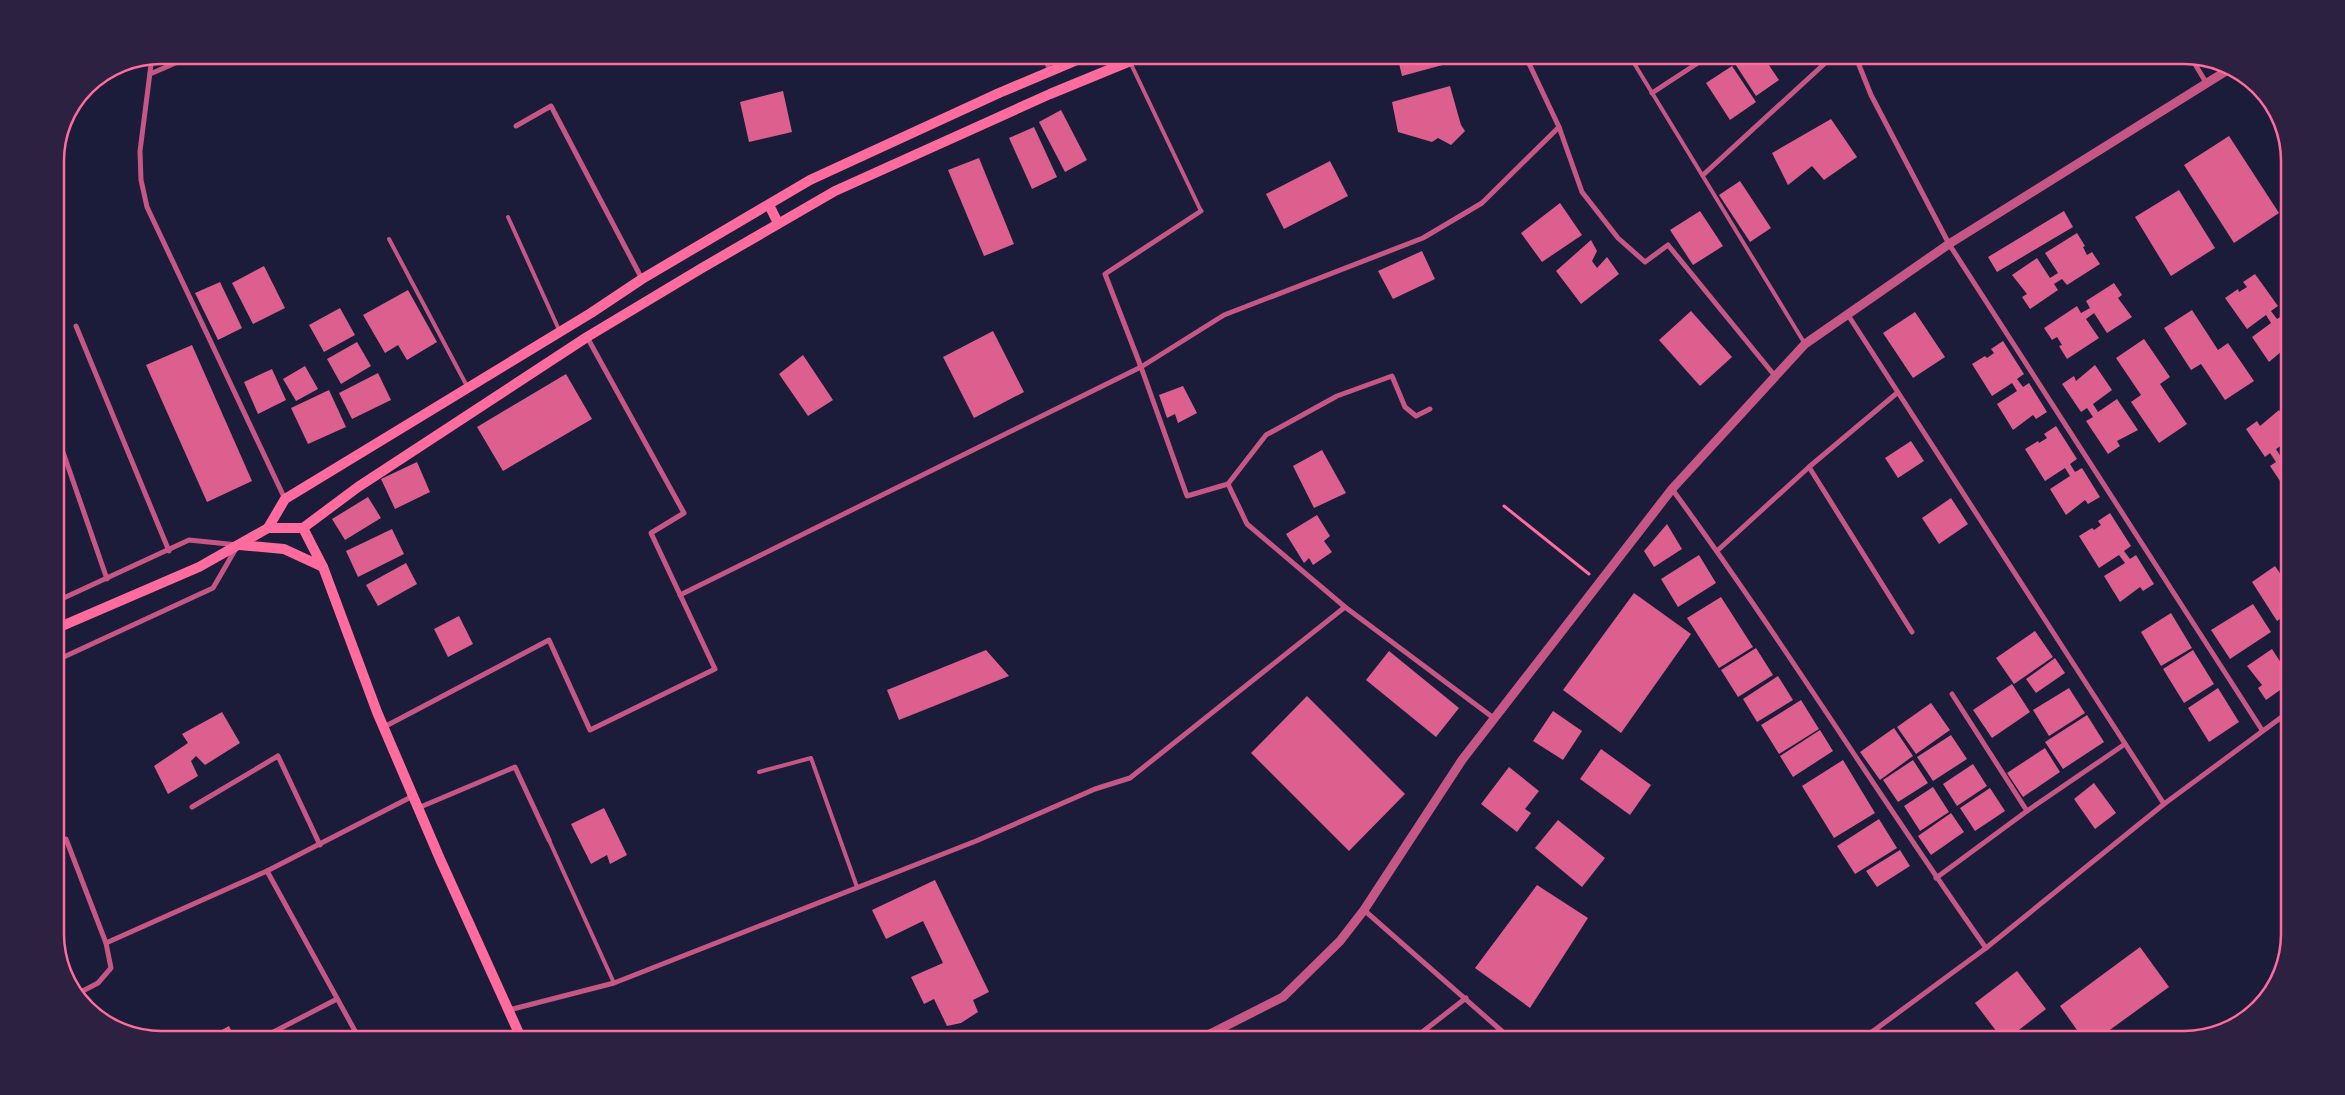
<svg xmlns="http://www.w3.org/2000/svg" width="2345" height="1095" viewBox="0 0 2345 1095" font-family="Rubik,sans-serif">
	<rect width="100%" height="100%" fill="#1b1b3a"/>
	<g fill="#dd5f8e">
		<polygon points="1397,55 1471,55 1472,57 1402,76"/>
		<polygon points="1732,55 1762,55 1779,80 1756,96 1730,56"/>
		<polygon points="1732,66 1756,102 1730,120 1706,83"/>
		<polygon points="1450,86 1461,125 1465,131 1451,145 1438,138 1432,142 1398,132 1392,102"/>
		<polygon points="783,91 792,132 749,142 740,102"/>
		<polygon points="1061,110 1087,160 1065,172 1039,122"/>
		<polygon points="1831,119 1857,157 1824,180 1812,166 1788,185 1772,153"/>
		<polygon points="1034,127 1057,177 1032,189 1009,138"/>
		<polygon points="2229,136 2279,213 2234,243 2184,165"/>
		<polygon points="979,158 1014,244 984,256 948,170"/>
		<polygon points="1330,161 1348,196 1284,229 1266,194"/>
		<polygon points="1740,181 1771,228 1750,242 1719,195"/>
		<polygon points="2179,190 2215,248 2171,276 2135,217"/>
		<polygon points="1560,203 1582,235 1542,262 1521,233"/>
		<polygon points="1700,211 1723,246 1693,265 1670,230"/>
		<polygon points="2064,211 2073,227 1997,272 1988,257"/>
		<polygon points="2077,233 2085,246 2083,247 2087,255 2092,252 2100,264 2067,285 2062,279 2054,284 2058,290 2030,309 2022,297 2027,294 2012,275 2037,258 2050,278 2058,273 2045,253"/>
		<polygon points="1591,240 1597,251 1592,261 1597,268 1607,257 1619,274 1581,304 1556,271"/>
		<polygon points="1422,251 1435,279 1393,299 1378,271"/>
		<polygon points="264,266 285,308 253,324 232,283"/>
		<polygon points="2255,274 2278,306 2271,311 2277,319 2283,315 2290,325 2290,349 2288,346 2269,362 2252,337 2271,323 2266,315 2247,329 2225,298 2238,289 2239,292 2247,287 2243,282"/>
		<polygon points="220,282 242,328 218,340 195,293"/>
		<polygon points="2114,283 2122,295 2118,298 2132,317 2107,333 2094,313 2086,319 2099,338 2067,359 2059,346 2062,345 2057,337 2052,340 2044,328 2077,306 2081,313 2090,308 2086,301"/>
		<polygon points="408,290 437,342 407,360 398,345 385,353 363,315"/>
		<polygon points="340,308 355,335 324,352 309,325"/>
		<polygon points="2192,310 2218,350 2228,343 2254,381 2225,400 2201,364 2191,370 2164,328"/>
		<polygon points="1691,311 1732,357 1700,386 1659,340"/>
		<polygon points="1915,312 1945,357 1913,378 1883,333"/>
		<polygon points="993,331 1024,392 974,418 943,357"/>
		<polygon points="2144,339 2170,377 2160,384 2187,424 2159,443 2131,402 2141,395 2116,358"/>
		<polygon points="2003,341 2024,374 2017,379 2023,387 2029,383 2047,412 2036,419 2033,415 2013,430 1997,404 2017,391 2012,383 1992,396 1972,364 1985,356 1987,358 1994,353 1991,349"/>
		<polygon points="357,342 371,366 341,384 327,359"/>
		<polygon points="192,345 252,481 207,502 146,365"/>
		<polygon points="803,355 833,400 808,416 779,374"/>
		<polygon points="2095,365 2112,390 2093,404 2098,412 2117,399 2138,430 2117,441 2120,446 2108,454 2086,421 2093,417 2087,408 2081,412 2062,384 2074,376 2076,381"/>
		<polygon points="305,366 318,389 296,401 283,379"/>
		<polygon points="272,369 286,400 258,414 244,382"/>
		<polygon points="378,373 391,400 352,419 339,393"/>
		<polygon points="566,374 592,419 503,471 477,427"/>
		<polygon points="1183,386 1197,413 1178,423 1175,414 1167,418 1159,395"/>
		<polygon points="329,390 346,427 308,444 291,408"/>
		<polygon points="2279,410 2290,427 2290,440 2276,449 2281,457 2290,452 2290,496 2270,466 2276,462 2270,453 2265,457 2246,429 2257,421 2260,426"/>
		<polygon points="2056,426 2077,459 2070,464 2075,472 2082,468 2100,497 2088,504 2085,500 2066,515 2050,489 2070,476 2065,468 2045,481 2025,449 2038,441 2039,443 2047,438 2044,434"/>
		<polygon points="1911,441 1924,461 1898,478 1885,458"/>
		<polygon points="1322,450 1346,493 1314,508 1293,466"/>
		<polygon points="417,462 430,492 395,509 381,479"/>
		<polygon points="368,497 381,518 345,540 332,519"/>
		<polygon points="1951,498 1968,524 1939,544 1922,518"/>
		<polygon points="2110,513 2131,546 2124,551 2130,559 2136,555 2154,584 2143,591 2140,587 2120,602 2104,576 2125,563 2119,555 2099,568 2079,536 2092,528 2094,530 2101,525 2098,521"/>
		<polygon points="1317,515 1330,536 1324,541 1332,552 1313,565 1309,558 1304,563 1286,534"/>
		<polygon points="1667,524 1682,549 1654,567 1644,551"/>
		<polygon points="392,529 404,554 358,577 346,551"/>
		<polygon points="1699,555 1716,583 1678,607 1661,579"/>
		<polygon points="406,563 417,584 378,606 366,585"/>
		<polygon points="2275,566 2290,588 2290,612 2277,621 2252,582"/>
		<polygon points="1634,593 1691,634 1621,733 1563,690"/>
		<polygon points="1721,597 1753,647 1719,668 1687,618"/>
		<polygon points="2253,604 2271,632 2230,659 2211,630"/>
		<polygon points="2171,613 2192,648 2161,666 2141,632"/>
		<polygon points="459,616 473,644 448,657 434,629"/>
		<polygon points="2035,631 2053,657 2014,684 1996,658"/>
		<polygon points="2290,637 2290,659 2280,644"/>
		<polygon points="1756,648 1773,675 1738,697 1721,670"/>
		<polygon points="2272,649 2285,669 2290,666 2290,683 2266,700 2258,688 2262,685 2247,666"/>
		<polygon points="986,650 1009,676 899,720 887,690"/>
		<polygon points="2193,650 2214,684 2184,703 2163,669"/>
		<polygon points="1389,651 1459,708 1436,737 1366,680"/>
		<polygon points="2055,658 2065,673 2036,693 2026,679"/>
		<polygon points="1778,676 1793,700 1757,722 1743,699"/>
		<polygon points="2012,684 2030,712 1992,738 1973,710"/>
		<polygon points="2069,688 2085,713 2049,736 2033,710"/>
		<polygon points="2218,688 2239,722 2209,742 2188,708"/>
		<polygon points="1307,696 1405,794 1349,851 1251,753"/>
		<polygon points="1801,700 1819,729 1779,754 1761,725"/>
		<polygon points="1931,703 1950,730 1916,754 1897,727"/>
		<polygon points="1553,711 1582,731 1563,760 1533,741"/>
		<polygon points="222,712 240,743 205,765 196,756 191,761 198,776 168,794 154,766 188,743 182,734"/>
		<polygon points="2087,715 2104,742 2063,769 2045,742"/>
		<polygon points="1894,728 1913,756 1880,780 1860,752"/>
		<polygon points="1820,730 1833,751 1793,777 1780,756"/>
		<polygon points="1951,735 1967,759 1933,781 1917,757"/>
		<polygon points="2045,748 2060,772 2023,797 2007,773"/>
		<polygon points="1601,749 1651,785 1630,815 1580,779"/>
		<polygon points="1843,760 1875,813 1834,838 1802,786"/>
		<polygon points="1913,760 1928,783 1898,802 1883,780"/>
		<polygon points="1973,764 1987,786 1957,806 1943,784"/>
		<polygon points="1509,767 1539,791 1525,809 1531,813 1517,832 1481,804"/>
		<polygon points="2094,783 2116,813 2095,829 2074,799"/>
		<polygon points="1933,787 1949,812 1920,831 1904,806"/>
		<polygon points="1990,788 2005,811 1975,831 1960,808"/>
		<polygon points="604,808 627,855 610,864 607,855 591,864 571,824"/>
		<polygon points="1951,813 1964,832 1931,855 1918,836"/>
		<polygon points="1879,819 1897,848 1855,874 1837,846"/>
		<polygon points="1558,820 1605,858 1582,887 1535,848"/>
		<polygon points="1900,850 1910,866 1877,887 1866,871"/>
		<polygon points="935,880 989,992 973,1000 978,1012 961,1023 947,1026 934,999 924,1004 911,977 943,963 923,921 886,939 872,910"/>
		<polygon points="1537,885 1588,918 1530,1008 1475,968"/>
		<polygon points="2140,947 2169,987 2096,1040 2084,1040 2060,1006"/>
		<polygon points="2017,971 2046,1009 2006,1040 2003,1040 1975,1003"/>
		<polygon points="229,1026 236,1040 203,1040"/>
	</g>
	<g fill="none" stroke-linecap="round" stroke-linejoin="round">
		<polyline stroke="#ff6b9d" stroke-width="3" points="1504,506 1589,574"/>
		<g stroke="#c65784" stroke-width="4">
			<polyline points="1629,55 1805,344"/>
			<polyline points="1130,62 1201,211"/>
			<polyline points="508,217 560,332"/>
			<polyline points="389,239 468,388"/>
			<polyline points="759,772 811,758 857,887"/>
			<polyline points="549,840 614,983"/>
		</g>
		<g stroke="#c65784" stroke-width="5">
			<polyline points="1043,55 1050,70"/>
			<polyline points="1525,55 1559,127 1582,192 1618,238 1645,262 1668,245 1775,376"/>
			<polyline points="1855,55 1871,95 1949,244 2262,730"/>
			<polyline points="2190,56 2207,84"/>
			<polyline points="152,57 140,151 141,180 147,207 285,499"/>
			<polyline points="150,74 194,55"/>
			<polyline points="1652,93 1710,55"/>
			<polyline points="516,126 551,106 642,279"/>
			<polyline points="1703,175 1834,55"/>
			<polyline points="1201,211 1105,274 1141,367 1187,496 1228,484"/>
			<polyline points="1848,315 2164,804"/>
			<polyline points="76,326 169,551"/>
			<polyline points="1430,409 1416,416 1405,407 1392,376 1337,396 1266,435 1228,484 1247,524 1345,607 1495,719"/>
			<polyline points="55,429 107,579"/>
			<polyline points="1809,467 1912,632"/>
			<path d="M1672,489C1782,639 1879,797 1986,948"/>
			<polyline points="1717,551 1809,467 1897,393"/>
			<polyline points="680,595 1141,367 1224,315 1423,238 1482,203 1559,127"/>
			<polyline points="55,602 189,540 238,545 213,588 55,661"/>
			<polyline points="1952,694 2027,811"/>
			<polyline points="384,727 549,640 590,730 715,669 651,533 684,513 587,337"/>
			<polyline points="192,807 278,756 320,845"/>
			<polyline points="418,808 515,767 549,840"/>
			<polyline points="66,839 106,943 111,968 98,983 75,995"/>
			<polyline points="267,871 360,1040"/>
			<polyline points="1936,878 2027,811 2125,744"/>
			<polyline points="1364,910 1512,1040"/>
			<polyline points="106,943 267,871 413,796"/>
			<polyline points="509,1010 614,983 976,841 1095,789 1130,778 1345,607"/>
			<polyline points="258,1040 337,999"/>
			<polyline points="1412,1040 1466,998"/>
			<polyline points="1861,1040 1986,948 2164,804 2290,711"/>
		</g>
		<polyline stroke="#c65784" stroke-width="9" points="1198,1040 1283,997 1340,941 1364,910 1462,760 1672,489 1805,344 1949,244 2231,68"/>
		<g stroke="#ff6b9d" stroke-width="10">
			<polyline points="769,205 778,223"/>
			<polyline points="268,528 285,499 591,313 642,279 810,180 999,93 1089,55"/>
			<polyline points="303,528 358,487 587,337 702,268 835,191 1050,94 1145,55"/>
			<polyline points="303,528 323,567 377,712 440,859 522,1040"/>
			<polyline points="239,545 284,549 323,567"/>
			<polyline points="55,629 199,567 268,528 303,528"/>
		</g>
	</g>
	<path d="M0 0H2345V1095H0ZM161 64H2184A97 97 0 0 1 2281 161V934A97 97 0 0 1 2184 1031H161A97 97 0 0 1 64 934V161A97 97 0 0 1 161 64Z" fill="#2d2142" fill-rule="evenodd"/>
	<path fill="none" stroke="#ff6b9d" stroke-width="2.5" d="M161 64H2184A97 97 0 0 1 2281 161V934A97 97 0 0 1 2184 1031H161A97 97 0 0 1 64 934V161A97 97 0 0 1 161 64Z"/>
</svg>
